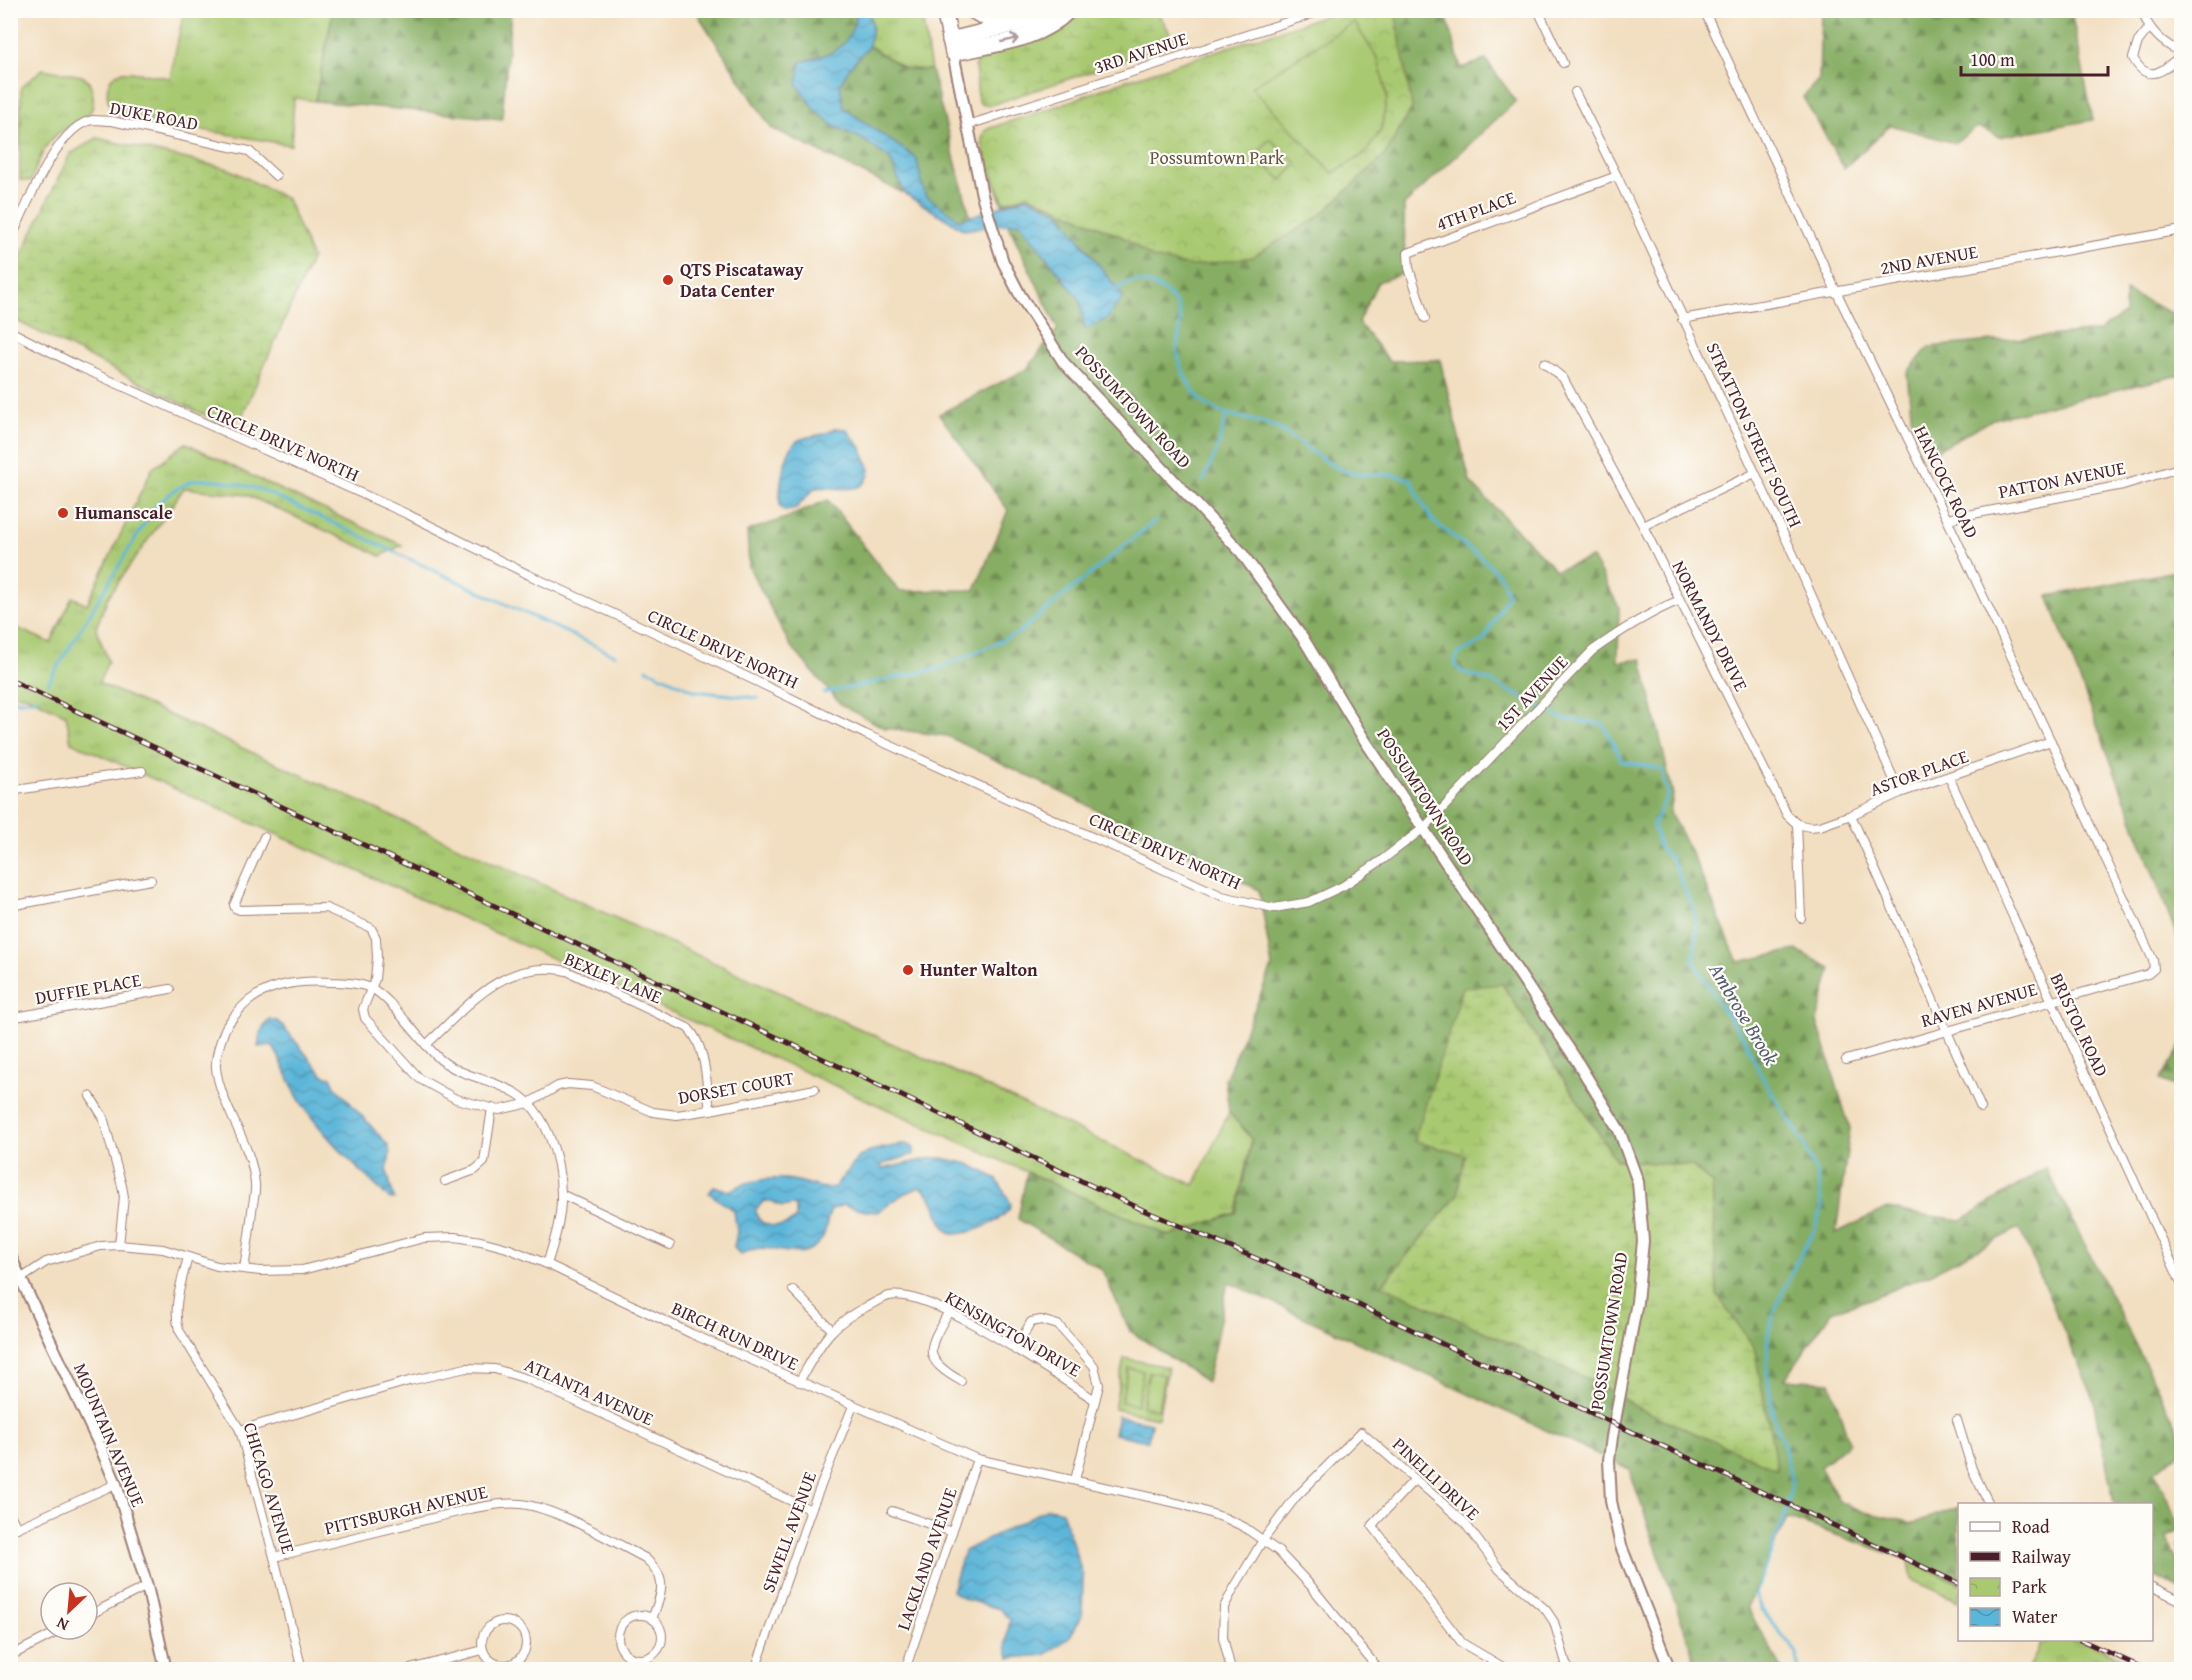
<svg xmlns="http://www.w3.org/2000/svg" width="2192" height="1680" viewBox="0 0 2192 1680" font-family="'Gentium Book Plus',serif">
	<defs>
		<pattern id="grass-tufts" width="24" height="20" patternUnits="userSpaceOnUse" patternTransform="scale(1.5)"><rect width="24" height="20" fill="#a9c971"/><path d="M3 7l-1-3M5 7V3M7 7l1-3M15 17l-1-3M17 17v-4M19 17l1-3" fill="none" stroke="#93ac62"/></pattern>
		<pattern id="forest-firs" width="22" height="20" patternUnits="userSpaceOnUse" patternTransform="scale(1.5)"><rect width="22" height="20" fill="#86ad63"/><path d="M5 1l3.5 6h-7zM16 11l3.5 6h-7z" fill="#708c52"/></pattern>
		<pattern id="wetland-marsh" width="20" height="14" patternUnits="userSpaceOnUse" patternTransform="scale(1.5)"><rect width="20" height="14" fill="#a9c971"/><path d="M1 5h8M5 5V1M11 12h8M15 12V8" fill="none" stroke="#93ac62"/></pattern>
		<pattern id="park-crowns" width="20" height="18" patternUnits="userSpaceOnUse" patternTransform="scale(1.5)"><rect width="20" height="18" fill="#a9c971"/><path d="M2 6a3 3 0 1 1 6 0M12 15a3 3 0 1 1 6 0" fill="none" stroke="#93ac62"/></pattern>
		<pattern id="water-waves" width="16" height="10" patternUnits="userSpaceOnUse" patternTransform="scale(1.5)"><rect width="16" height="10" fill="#5cb6d9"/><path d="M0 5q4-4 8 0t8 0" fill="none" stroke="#4e93b0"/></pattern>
	</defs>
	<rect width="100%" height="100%" fill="#fdfcf7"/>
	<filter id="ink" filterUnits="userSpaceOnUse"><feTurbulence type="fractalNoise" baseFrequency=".0167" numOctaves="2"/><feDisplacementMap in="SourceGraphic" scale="12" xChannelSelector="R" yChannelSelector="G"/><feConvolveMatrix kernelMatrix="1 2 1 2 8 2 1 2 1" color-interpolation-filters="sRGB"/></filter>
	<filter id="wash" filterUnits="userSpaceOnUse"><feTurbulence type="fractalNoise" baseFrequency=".008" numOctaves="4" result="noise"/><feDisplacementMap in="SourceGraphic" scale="24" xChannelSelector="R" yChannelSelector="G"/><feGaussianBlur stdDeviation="1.35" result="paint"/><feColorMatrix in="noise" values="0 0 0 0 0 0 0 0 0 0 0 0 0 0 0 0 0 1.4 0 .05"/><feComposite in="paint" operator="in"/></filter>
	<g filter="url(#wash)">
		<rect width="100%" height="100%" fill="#f2dec0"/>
		<g fill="url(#grass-tufts)" stroke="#7a744e" stroke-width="1.5">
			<path d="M184,11H333L315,101L294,98L291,145L121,116C104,109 101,77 122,72C130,70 160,77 170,78Z"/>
			<polygon points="869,11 921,11 931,70 905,69 869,46 872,26"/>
			<path d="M43,69L82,76C90,81 92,87 93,96C97,122 69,122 55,136C42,148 37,166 31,181L20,180L21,87Z"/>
			<polygon points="186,443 266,483 402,545 381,556 247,495 184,488 108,597 96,628 108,661 99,683 979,1083 1194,1185 1229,1112 1252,1139 1236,1213 1169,1236 71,742 66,715 27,696 11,693 10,625 51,643 72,597 87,604 152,469"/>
			<polygon points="1909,1560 1959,1583 1959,1601 1912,1580"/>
			<polygon points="2042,1640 2083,1640 2148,1669 2029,1669"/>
		</g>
		<g fill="url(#forest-firs)" stroke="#686647" stroke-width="1.5" fill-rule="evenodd">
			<polygon points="333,11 511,11 502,119 315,101"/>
			<path d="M697,11H857C851,48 836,53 802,62L834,126L862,139L890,159L905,194L771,128L700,18Z"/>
			<path d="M1386,11H1445L1461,68L1486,60L1516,101L1404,205L1405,273L1378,282L1358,322L1389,361L1440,360L1470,482L1556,570L1592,558L1619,607L1618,662L1642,659L1673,795L1670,813L1692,854L1738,962L1796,950L1831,968L1817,1021L1850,1129L1836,1233L1887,1208L1916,1214L1962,1220L2046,1168L2181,1435V1451L2155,1472L2181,1529L2167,1537L2181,1572V1589L2152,1575V1545L2154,1540L2152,1539V1504H2114L2094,1399L2019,1228L1932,1273L1870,1299L1832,1311L1785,1379L1830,1382L1849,1442L1820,1467L1840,1502L1864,1512L1914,1523L1959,1507L1960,1583L1909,1560L1787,1518L1747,1607L1782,1669H1698L1629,1469L1228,1282L1207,1382L1130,1331L1102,1270L1018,1219L1027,1172L1169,1236L1236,1213L1252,1139L1229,1112L1225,1080L1272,967L1259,890L947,736L885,728L841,705L790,645L749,567L747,531L786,518L828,500L899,591L975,590L1008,510L939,414L1027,369L1058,329L1008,224L1019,222L1080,300L1085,329L1098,264L1083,243L1028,197L1002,204L986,157L1004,202L1028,195L1125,238L1152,258L1318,217L1384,156L1412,108ZM1502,984L1616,1160L1692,1166L1712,1184L1717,1295L1754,1347L1777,1469L1638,1408L1597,1383L1382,1285L1457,1196L1465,1155L1414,1141Z"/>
			<polygon points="1821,11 2071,11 2093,120 1999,137 1978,127 1954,143 1891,125 1844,168 1803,97 1819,79"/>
			<polygon points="869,46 905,69 931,70 970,216 960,220 925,195 916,158 844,108 840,85 849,68"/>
			<polygon points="2125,291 2171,313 2181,312 2181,377 2176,376 1993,419 1935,451 1912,424 1907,373 1929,347 2099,331 2125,313"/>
			<polygon points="2181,570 2182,570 2181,947 2048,596"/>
			<polygon points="2181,1047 2181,1089 2160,1080"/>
		</g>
		<g fill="url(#wetland-marsh)" stroke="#7a744e" stroke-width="1.5">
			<polygon points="1077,11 1157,11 1176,43 988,106 981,104 978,100 975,65 986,53 1050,35"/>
			<polygon points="97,138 229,169 287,199 312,258 242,416 222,424 11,318 11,277 70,154"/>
			<polygon points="1502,984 1616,1160 1692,1166 1712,1184 1717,1295 1754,1347 1777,1469 1638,1408 1597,1383 1382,1285 1457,1196 1465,1155 1414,1141 1463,988"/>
		</g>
		<g fill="url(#park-crowns)" stroke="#7a744e" stroke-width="1.5">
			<path d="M1339,11H1395L1412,108L1384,156L1318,217L1252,257L1192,266L1152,258L1125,238L1029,195L1004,202L1002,198C997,184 978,148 983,135C984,131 986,130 990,128L1049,109L1121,82Z"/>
			<polygon points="1124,1358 1168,1367 1158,1418 1114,1409"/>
		</g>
		<g fill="#a9c971" stroke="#7a744e" stroke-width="1.5">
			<polygon points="1354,22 1378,59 1387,97 1381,130 1365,154 1333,173 1251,87"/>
			<polygon points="1270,139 1297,163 1282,180 1255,156"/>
			<polygon points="1128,1368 1143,1371 1137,1405 1121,1402"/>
			<polygon points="1149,1372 1164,1375 1158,1409 1142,1406"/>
		</g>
		<g fill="url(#water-waves)" stroke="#536a82" stroke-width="1.5" fill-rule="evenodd">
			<path d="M857,11H869L872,26L869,46L849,68L840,85L844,108L916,158L925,195L960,220L1028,197L1059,212L1123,297L1107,319L1085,329L1080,300L1019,222L964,230L905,194L890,159L862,139L834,126L815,110L797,84L801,62C836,53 851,48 857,11Z"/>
			<path d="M836,428L846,429L862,449L870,470C865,499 836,485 815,488L796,508L784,511L780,506C779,491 783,453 796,442C803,436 814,437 823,434C828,433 832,430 836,428Z"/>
			<path d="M269,1019L277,1021L283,1026L323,1075L331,1077L335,1086L388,1145L390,1153L387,1171L394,1199H390C361,1172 320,1133 299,1099C289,1082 283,1062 272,1045L258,1047L260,1033Z"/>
			<path d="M905,1144L914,1147V1154L881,1165L882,1169L932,1158H942L969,1164L996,1178L1008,1198L1011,1204L1009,1210C996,1224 972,1234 952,1234C936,1224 938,1196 920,1187L902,1195L878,1212L865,1211L843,1205L832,1209C825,1218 828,1231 821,1240C805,1262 783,1249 763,1248C754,1248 747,1251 740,1255L734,1247L737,1232L734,1211L709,1193L714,1186L729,1191C748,1179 776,1176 798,1181C810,1184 822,1190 835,1187L859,1157L874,1150ZM764,1201H772L782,1207L794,1205L796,1207V1217C787,1231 754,1229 756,1209Z"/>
			<polygon points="1118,1416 1151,1423 1148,1441 1114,1434"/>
			<path d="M1048,1508L1062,1511L1083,1576L1082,1616L1069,1638L1045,1655L1010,1658C1003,1647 1008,1632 1010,1620L1000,1609L964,1599L952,1591L964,1551Z"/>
		</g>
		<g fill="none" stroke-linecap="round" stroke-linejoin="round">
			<g stroke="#5cb6d9" stroke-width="3">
				<path d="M1116,290C1119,288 1123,284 1127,283C1149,277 1176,294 1180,315C1182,328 1175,343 1178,356C1181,371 1191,390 1201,400C1218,417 1249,417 1270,425C1300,437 1324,469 1357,474C1378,476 1391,471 1411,480L1421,501L1433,521L1484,560L1501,577L1508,595L1484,640L1458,654L1455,660L1456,666L1462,672L1490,681L1564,719L1603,724L1622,761C1635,766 1649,764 1662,770L1668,794L1653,825L1660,849L1671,858L1694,910L1697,933L1693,959L1719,1004L1744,1038L1762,1077L1802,1140L1817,1175L1822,1207L1815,1229L1796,1263L1776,1307L1768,1334L1767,1369L1773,1416L1784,1445L1792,1485L1785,1515L1755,1594L1761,1609L1797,1653L1798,1670"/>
				<polyline points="1203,481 1217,450 1227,414"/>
				<polyline points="647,669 695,691 758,698"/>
				<path d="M48,683L155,506C167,497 180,483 196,480C214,477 244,485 262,490L615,655"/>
				<polyline points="824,693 941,668 1018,633 1155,521"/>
				<polyline points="10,698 18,701 38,699"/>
			</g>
		</g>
	</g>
	<g filter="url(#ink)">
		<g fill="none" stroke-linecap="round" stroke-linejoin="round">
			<defs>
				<g id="street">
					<polyline points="1538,10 1563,63"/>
					<polyline points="1704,10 1836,291 1947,519 2153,960 2154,969 2148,974 1846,1060"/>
					<path d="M2141,10C2150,32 2162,43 2182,53"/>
					<path d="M2149,28L2138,42L2133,58C2148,86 2165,70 2182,54"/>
					<polyline points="1575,92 1617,176 1793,554 1900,793"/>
					<polyline points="968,125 1324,10"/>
					<path d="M10,241C25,210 57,124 93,120C99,120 106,121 112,121L249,151L276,176"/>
					<polyline points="1425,318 1409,268 1408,253 1617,176"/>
					<polyline points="1682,319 2182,230"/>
					<path d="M10,331L80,367L407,514L529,575L675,642L865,734L1222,896L1274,908L1309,902L1343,886L1382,860L1425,827L1592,651C1620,631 1648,613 1680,600"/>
					<polyline points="1544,363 1563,378 1643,526 1787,815 1797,824 1801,918"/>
					<polyline points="1947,519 2123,485 2182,467"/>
					<polyline points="1643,526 1755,473"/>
					<polyline points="1949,777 2182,1285"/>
					<polyline points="10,791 142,771"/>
					<polyline points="1851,815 1981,1108"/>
					<polyline points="1797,824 1810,827 1820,826 1851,815 1900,793 2051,741"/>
					<polyline points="264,837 234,905 235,908 240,910 326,908 371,928 376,938 377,958 375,979 363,1009 365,1018 420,1079 456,1099 499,1110 529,1103 558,1086 568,1084 592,1086 653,1112 677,1115 710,1110 815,1089"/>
					<polyline points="10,906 151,880"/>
					<polyline points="10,1018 170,989"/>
					<path d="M426,1045C467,1007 504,957 567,971L688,1028C707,1047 706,1084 710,1110"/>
					<polyline points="90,1096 103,1117 122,1186 124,1197 119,1245"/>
					<polyline points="445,1181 475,1170 484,1162 492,1108"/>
					<polyline points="561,1194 670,1245"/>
					<path d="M188,1257C182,1281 172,1306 179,1330L240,1430L274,1557L302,1670"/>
					<path d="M244,1269C247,1250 250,1230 252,1211C253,1202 256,1192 255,1184C252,1143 221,1108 216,1068C215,1056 220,1043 224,1032C226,1025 232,1019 236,1014C259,984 296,980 331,982C344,982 359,983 371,988C392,998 420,1043 441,1060C462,1077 492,1079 516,1093C547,1112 560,1158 561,1193C562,1217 554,1242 547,1264"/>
					<polyline points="22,1278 46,1262 101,1246 119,1245 163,1249 217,1266 260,1271 302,1270 424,1238 455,1237 481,1241 507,1248 547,1264 692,1334 977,1459 1181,1504 1225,1518 1244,1527 1278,1551 1311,1586 1379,1670"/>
					<polyline points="793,1290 832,1330"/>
					<path d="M949,1311C929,1348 919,1357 961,1381"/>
					<polyline points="1015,1350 1031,1322 1041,1320 1058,1325 1094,1366 1099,1385 1075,1480"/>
					<path d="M799,1382C819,1347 829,1324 868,1306C874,1303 882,1298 889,1296C931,1287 1055,1375 1095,1400"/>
					<polyline points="1957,1420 1972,1469 1989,1504"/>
					<polyline points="240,1430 409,1381 466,1368 495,1369 527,1379 811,1510"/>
					<polyline points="1415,1479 1372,1525 1462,1643 1508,1670"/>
					<polyline points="892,1511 952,1532"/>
					<polyline points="10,1514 17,1528"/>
					<polyline points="10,1531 116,1484"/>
					<polyline points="2179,1541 2182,1548"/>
					<path d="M274,1557L470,1509C487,1506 504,1502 521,1504C556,1508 612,1541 645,1558C669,1579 662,1592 652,1619"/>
					<polyline points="2152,1587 2182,1601"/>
					<circle cx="640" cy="1637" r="22"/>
					<polyline points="87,1616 147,1586"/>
					<circle cx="504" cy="1643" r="22"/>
					<polyline points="10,1656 63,1629"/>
					<polyline points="406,1670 483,1650"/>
					<polyline points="755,1670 811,1510 853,1406"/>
					<polyline points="905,1670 977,1459"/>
					<polyline points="1231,1670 1223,1637 1224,1607 1234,1588 1263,1540 1295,1498 1361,1432 1464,1522 1500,1570 1546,1610 1554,1622 1568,1670"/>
					<polyline points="1557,1670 1568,1667"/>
				</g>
				<g id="secondary">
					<polyline points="953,53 982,195 1003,262 1020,295 1064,363 1241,552 1303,638 1364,739 1575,1058 1619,1130 1638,1182 1643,1241 1637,1302 1612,1437 1609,1460 1611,1501 1621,1546 1670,1670"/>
					<polyline points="10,1256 100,1446 116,1484 147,1586 166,1670"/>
				</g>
				<g id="highway">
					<path d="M944,10L953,53C993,44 1040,41 1069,10"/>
					<path d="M972,10C984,19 998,22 1012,23"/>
					<polyline points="950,40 1032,20 1050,10"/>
				</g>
			</defs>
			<use href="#street" stroke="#9e7e76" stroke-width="10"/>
			<use href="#secondary" stroke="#9e7e76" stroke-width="14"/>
			<use href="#highway" stroke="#9e7e76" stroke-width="18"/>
			<use href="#street" stroke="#fff" stroke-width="8"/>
			<use href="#secondary" stroke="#fff" stroke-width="10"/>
			<use href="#highway" stroke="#fff" stroke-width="15"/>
			<defs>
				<g id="rail">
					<polyline points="10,680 847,1070 1143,1210 1281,1269 1960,1584"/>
					<polyline points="2081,1640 2147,1670"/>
				</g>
			</defs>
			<use href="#rail" stroke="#4a1f2b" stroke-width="5"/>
			<use href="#rail" stroke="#fdfcf7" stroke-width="3" stroke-dasharray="9" stroke-linecap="butt"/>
		</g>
		<defs><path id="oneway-shaft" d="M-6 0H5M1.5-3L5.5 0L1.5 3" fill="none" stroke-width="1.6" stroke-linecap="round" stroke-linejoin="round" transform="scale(1.5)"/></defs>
		<use stroke="#ae9aa0" href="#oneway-shaft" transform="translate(1010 40) rotate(-13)"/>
	</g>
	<g fill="#c8321e" stroke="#fdfcf7" stroke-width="2">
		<circle cx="668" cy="280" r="6"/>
		<circle cx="63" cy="513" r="6"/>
		<circle cx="908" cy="970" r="6"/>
	</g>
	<g text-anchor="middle" stroke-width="4.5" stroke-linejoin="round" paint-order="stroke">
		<g font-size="18" fill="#4a1f2b" stroke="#fdfcf7">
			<text transform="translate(1141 53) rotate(-18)" y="6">3RD AVENUE</text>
			<text transform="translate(154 116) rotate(11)" y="6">DUKE ROAD</text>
			<text transform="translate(1476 211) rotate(-20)" y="6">4TH PLACE</text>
			<text transform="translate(1929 260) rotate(-10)" y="6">2ND AVENUE</text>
			<text transform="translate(1133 407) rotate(47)" y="6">POSSUMTOWN ROAD</text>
			<text transform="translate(1754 435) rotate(65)" y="6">STRATTON STREET SOUTH</text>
			<text transform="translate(283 443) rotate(24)" y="6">CIRCLE DRIVE NORTH</text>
			<text transform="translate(2062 480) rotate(-11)" y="6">PATTON AVENUE</text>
			<text transform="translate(1946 482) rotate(64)" y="6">HANCOCK ROAD</text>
			<text transform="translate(1710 626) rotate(63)" y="6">NORMANDY DRIVE</text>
			<text transform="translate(723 649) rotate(25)" y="6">CIRCLE DRIVE NORTH</text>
			<text transform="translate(1532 693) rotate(-47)" y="6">1ST AVENUE</text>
			<text transform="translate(1919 773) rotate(-20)" y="6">ASTOR PLACE</text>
			<text transform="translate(1425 797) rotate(57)" y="6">POSSUMTOWN ROAD</text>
			<text transform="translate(1165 851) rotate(24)" y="6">CIRCLE DRIVE NORTH</text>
			<text transform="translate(613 978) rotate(23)" y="6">BEXLEY LANE</text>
			<text transform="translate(88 989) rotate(-10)" y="6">DUFFIE PLACE</text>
			<text transform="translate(1979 1005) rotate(-16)" y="6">RAVEN AVENUE</text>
			<text transform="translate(2079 1025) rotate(65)" y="6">BRISTOL ROAD</text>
			<text transform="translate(736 1088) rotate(-10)" y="6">DORSET COURT</text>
			<text transform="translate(1609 1331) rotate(-81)" y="6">POSSUMTOWN ROAD</text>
			<text transform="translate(1013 1334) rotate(30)" y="6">KENSINGTON DRIVE</text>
			<text transform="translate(735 1336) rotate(25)" y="6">BIRCH RUN DRIVE</text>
			<text transform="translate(589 1392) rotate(24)" y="6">ATLANTA AVENUE</text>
			<text transform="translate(109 1435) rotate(67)" y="6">MOUNTAIN AVENUE</text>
			<text transform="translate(1436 1479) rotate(43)" y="6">PINELLI DRIVE</text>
			<text transform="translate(269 1488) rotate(73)" y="6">CHICAGO AVENUE</text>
			<text transform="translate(406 1510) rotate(-13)" y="6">PITTSBURGH AVENUE</text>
			<text transform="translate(789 1532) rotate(-70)" y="6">SEWELL AVENUE</text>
			<text transform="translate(927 1559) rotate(-71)" y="6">LACKLAND AVENUE</text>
		</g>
		<g font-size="18" fill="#665240" stroke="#fdfcf7">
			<text x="1217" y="164">Possumtown Park</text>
		</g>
		<g font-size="18" font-weight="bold" fill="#4a1f2b" stroke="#fdfcf7" text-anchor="start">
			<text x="680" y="276">QTS Piscataway<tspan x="680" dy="21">Data Center</tspan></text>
			<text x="75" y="519">Humanscale</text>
			<text x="920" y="976">Hunter Walton</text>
		</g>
		<g font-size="20" font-style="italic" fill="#515b71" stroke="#fdfcf7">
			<text transform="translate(1744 1014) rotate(59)" y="7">Ambrose Brook</text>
		</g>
	</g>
	<rect width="2192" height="1680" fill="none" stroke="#fdfcf7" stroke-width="36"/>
	<rect x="1958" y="1503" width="195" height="138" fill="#fdfcf7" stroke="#b5a4a5" stroke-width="1.5"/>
	<rect x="1970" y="1522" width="30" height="9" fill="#ffffff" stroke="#b5a4a5" stroke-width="1.5"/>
	<text x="2012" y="1533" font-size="18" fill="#4a1f2b">Road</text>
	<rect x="1970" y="1552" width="30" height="9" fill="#4a1f2b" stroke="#b5a4a5" stroke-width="1.5"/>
	<text x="2012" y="1563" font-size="18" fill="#4a1f2b">Railway</text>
	<rect x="1970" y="1578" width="30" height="18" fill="url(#park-crowns)" stroke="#b5a4a5" stroke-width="1.5"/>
	<text x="2012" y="1593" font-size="18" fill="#4a1f2b">Park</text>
	<rect x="1970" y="1608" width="30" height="18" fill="url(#water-waves)" stroke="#b5a4a5" stroke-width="1.5"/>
	<text x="2012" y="1623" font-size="18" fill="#4a1f2b">Water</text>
	<g transform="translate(69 1611) rotate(206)"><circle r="28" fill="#fdfcf7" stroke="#b5a4a5" stroke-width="1.5"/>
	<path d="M0-4.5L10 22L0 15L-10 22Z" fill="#c8321e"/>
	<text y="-9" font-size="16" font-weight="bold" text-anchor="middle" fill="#4a1f2b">N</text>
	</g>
	<path d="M1961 66v9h147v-9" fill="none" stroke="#4a1f2b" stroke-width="3"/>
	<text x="1970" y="66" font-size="18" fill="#4a1f2b" stroke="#fdfcf7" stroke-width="4.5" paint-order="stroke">100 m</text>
</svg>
